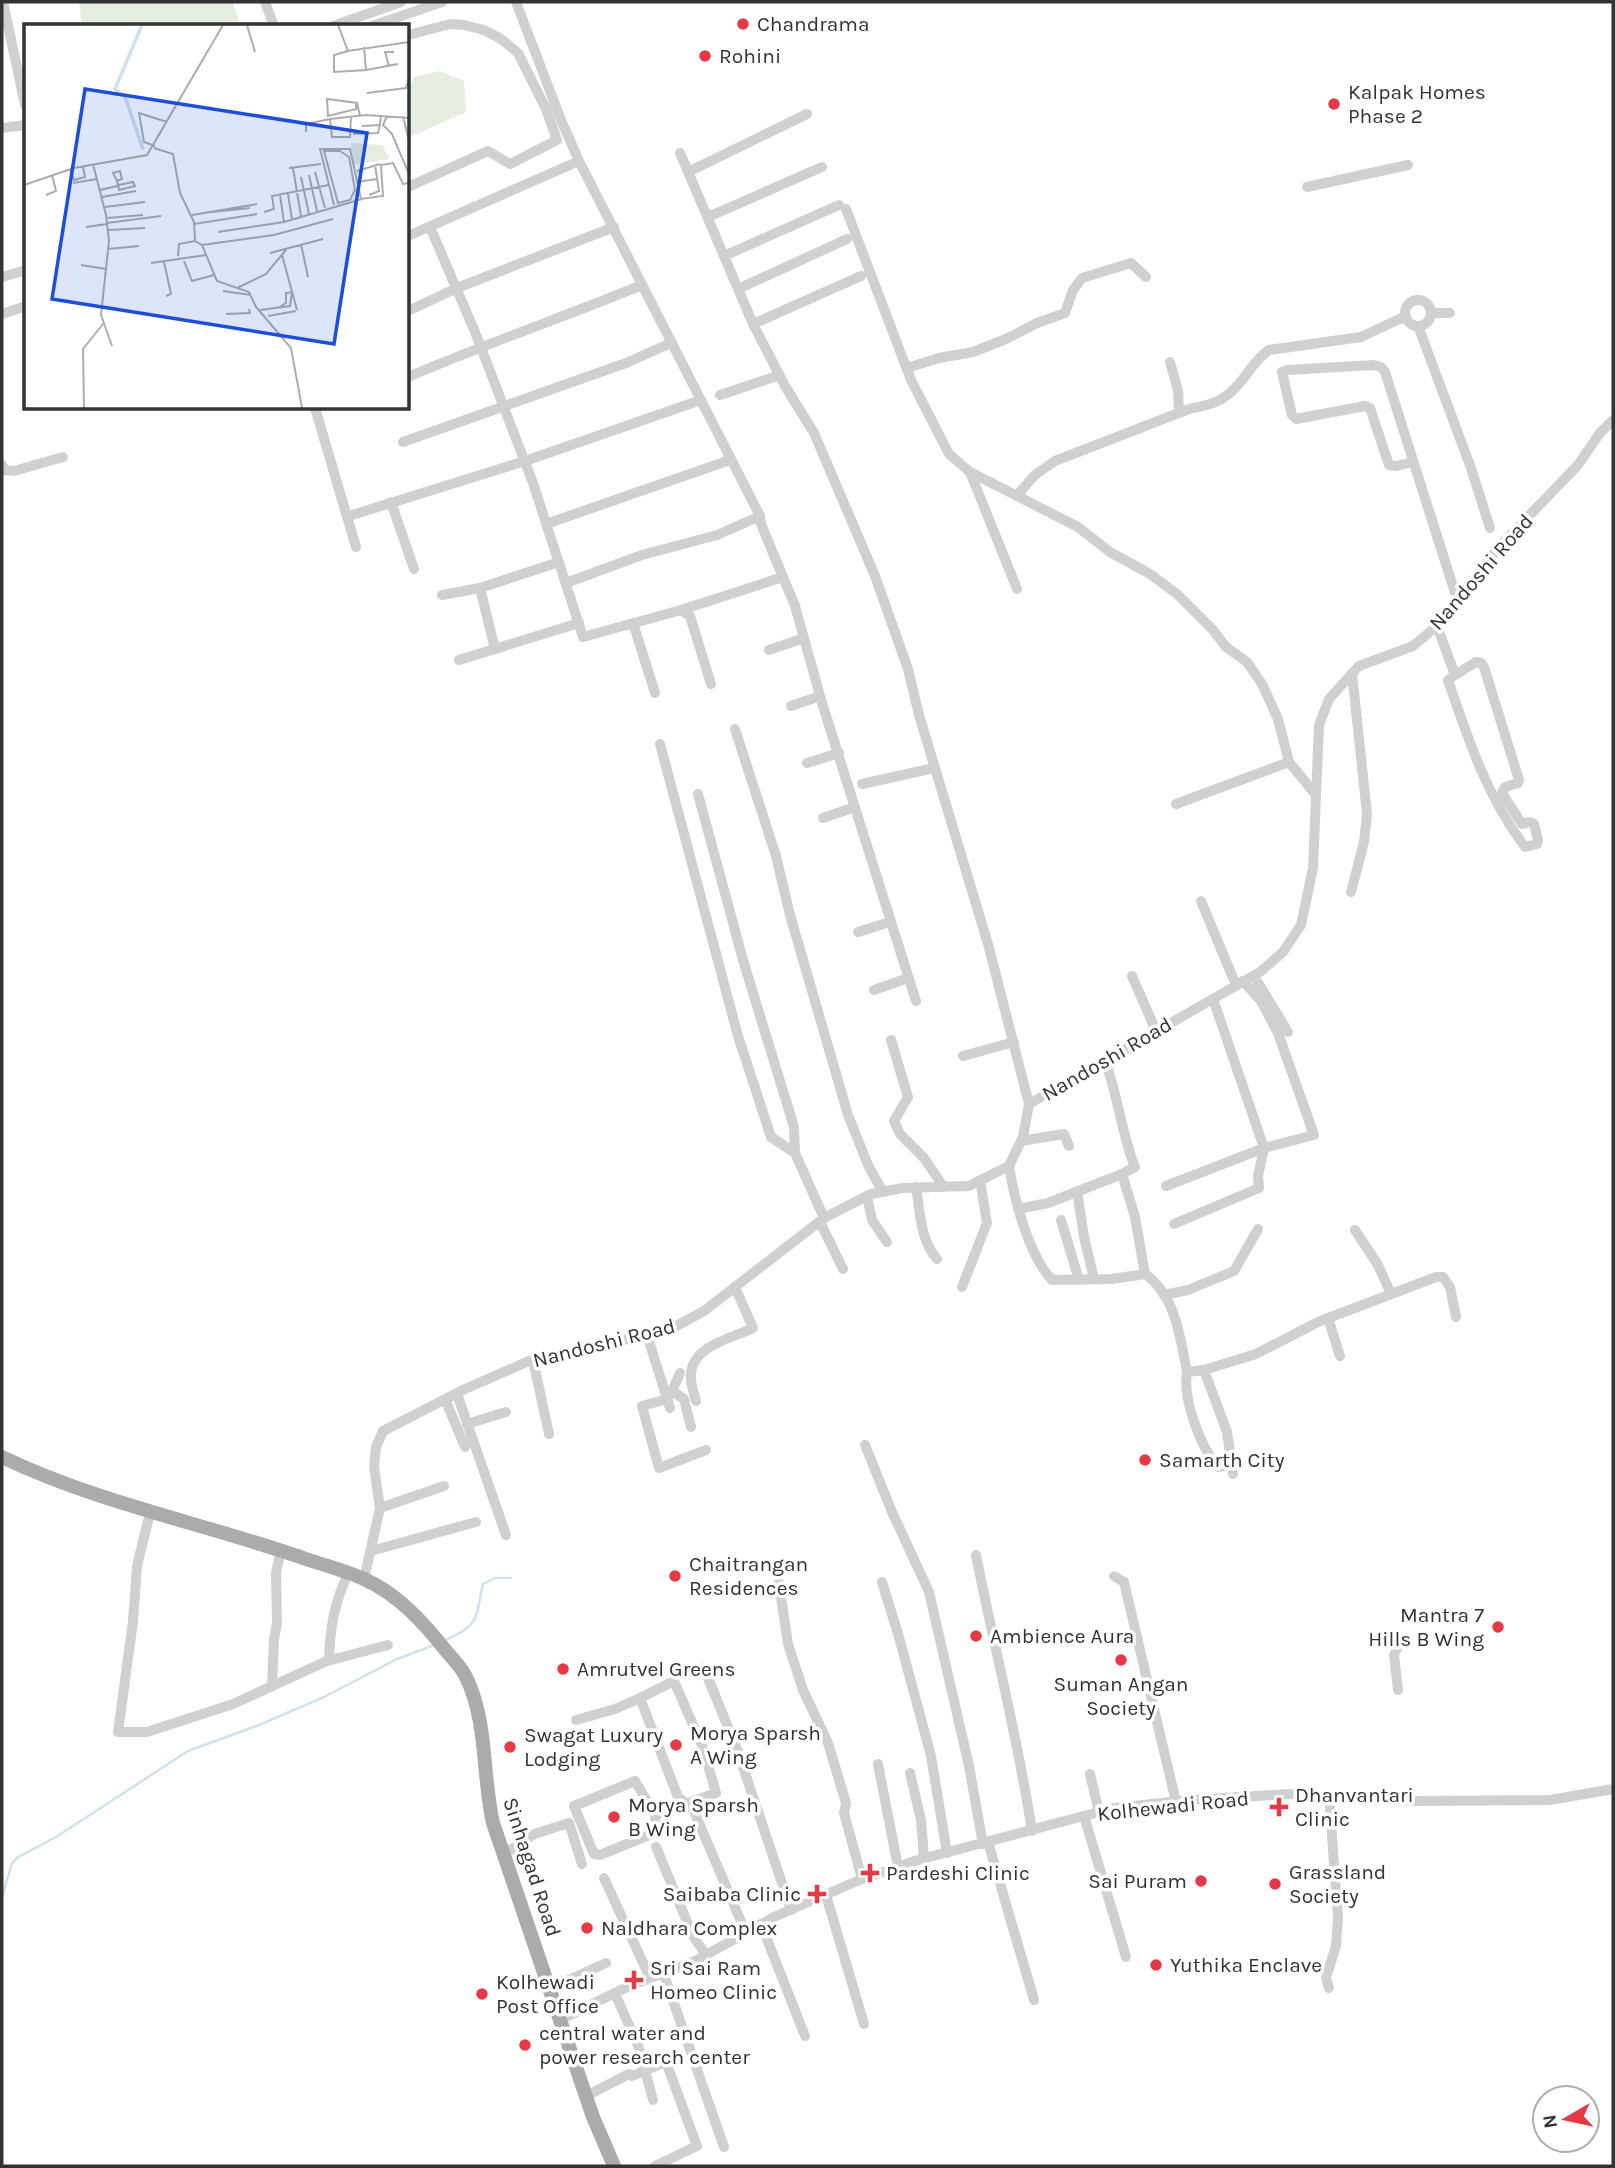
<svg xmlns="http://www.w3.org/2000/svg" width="1615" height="2168" viewBox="0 0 1615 2168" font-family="Karla,sans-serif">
	<rect width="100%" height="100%" fill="#fff"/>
	<g fill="#e6ecdf">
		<polygon points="79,2 233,2 240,26 82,26"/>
		<polygon points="440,71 464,81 466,112 408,138 408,89 414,77"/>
	</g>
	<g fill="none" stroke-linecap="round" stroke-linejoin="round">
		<g stroke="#cfe2ee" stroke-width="2.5">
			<path d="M443,1641C481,1625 475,1619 483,1584L495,1578H511"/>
			<polyline points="2,1897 12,1863 18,1857 56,1837 188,1751 259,1725 324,1697 397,1659 434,1645"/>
		</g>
		<g stroke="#d0d0d0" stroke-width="10">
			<polyline points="3,2 25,105"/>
			<polyline points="265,2 274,26"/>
			<polyline points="516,2 561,120 579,161 760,516 761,524 795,606 822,703 916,1001"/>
			<polyline points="333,26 401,2"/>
			<polyline points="372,26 442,2"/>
			<polyline points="408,35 450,24 464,25 484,30 501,39 518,53 546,109 557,140 510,164 488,151 408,187"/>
			<polyline points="2,128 26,125"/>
			<polyline points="680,153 753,324 785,386 814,433 875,576 908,669 919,715 988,944 1029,1104"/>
			<polyline points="688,172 807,114"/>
			<polyline points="1307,187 1408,165"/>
			<polyline points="846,209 911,380 949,454 970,472 1078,527 1110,552 1150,574 1177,594 1213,630 1226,647 1247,662 1262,684 1278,719 1289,762 1316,795"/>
			<polyline points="708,217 822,167"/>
			<polyline points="430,227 475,332 533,483 583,637 681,610 690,616 711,684"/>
			<polyline points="408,236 579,161"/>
			<polyline points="724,256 839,205"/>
			<polyline points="2,277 26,270"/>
			<polyline points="738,289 847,239"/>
			<circle cx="1418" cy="313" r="13"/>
			<polyline points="408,311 457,288 614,227"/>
			<polyline points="1431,313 1450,313"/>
			<polyline points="2,314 26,306"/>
			<polyline points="753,324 861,276"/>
			<polyline points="1418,326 1471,468 1490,528"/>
			<polyline points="1170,362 1178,390 1179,412"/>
			<polyline points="907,368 939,358 973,352 1006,339 1037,323 1065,313 1073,290 1082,278 1131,263 1146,277"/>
			<path d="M408,377C485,344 564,317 642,285"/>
			<polyline points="720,395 780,375"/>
			<polyline points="315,408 356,547"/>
			<polyline points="403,442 626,363 671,343"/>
			<polyline points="1413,462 1396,466 1389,465 1370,408 1365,406 1296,419 1292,415 1282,372 1287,370 1374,365 1381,367 1385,372 1457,599"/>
			<polyline points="2,465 5,470 14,471 63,457"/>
			<polyline points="970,472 1017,589"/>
			<path d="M1017,495L1035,475L1055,461L1189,409C1202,406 1216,404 1226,396C1244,384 1251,362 1269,350L1361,337L1406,316"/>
			<polyline points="391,502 414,569"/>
			<polyline points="349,516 525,461 701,400"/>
			<polyline points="546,524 730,460"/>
			<polyline points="566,583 642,555 717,535 760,516"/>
			<polyline points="480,588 495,649"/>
			<polyline points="442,595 480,588 559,562"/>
			<polyline points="681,610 783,577"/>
			<polyline points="633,623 655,693"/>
			<path d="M1437,626L1455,675L1448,680C1468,739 1487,797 1525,847L1537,844L1538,840L1534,824L1530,822L1522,824L1502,793L1505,787L1518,783L1519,780L1484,667L1481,663L1476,662L1455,675"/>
			<polyline points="769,650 804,638"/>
			<polyline points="459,660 579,623"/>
			<polyline points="791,706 820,696"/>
			<polyline points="735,729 776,856 790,915 848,1115 868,1165 883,1192"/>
			<polyline points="660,744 738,1036 771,1137 795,1153 824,1218"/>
			<polyline points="807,763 839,753"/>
			<polyline points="862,784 934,768"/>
			<polyline points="698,794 743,960 794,1127 795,1153"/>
			<polyline points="1176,804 1289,762"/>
			<polyline points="823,818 855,807"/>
			<polyline points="1351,892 1364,842 1367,814 1352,673"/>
			<polyline points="1201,901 1236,985"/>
			<polyline points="858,932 890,922"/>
			<polyline points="1132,976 1156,1031"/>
			<polyline points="1254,976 1288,1032"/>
			<polyline points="874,990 908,978"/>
			<polyline points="891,1040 908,1097 894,1121 900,1134 924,1158 943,1186"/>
			<polyline points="963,1056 1014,1042"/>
			<path d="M1105,1061C1118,1095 1121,1132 1135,1167L1122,1174L1135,1217L1145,1274C1176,1296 1180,1337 1187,1372C1182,1398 1201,1448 1218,1467L1232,1464"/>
			<polyline points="1021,1141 1064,1134 1069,1146"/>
			<path d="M1009,1166C1014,1199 1029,1256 1052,1280L1112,1279L1145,1274"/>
			<polyline points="1166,1186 1264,1148 1314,1135 1278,1033 1261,1001 1243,981"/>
			<path d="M916,1187C920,1211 920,1240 937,1259"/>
			<polyline points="1077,1191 1084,1237 1094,1279"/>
			<polyline points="867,1196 872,1220 887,1242"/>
			<polyline points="1018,1209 1048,1203 1122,1174"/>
			<polyline points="1061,1220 1079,1280"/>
			<polyline points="820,1222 843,1269"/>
			<polyline points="1174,1224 1259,1188 1258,1176 1264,1148 1213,999"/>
			<polyline points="1355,1230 1378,1265 1391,1294"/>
			<polyline points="962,1287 987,1223 980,1180"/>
			<polyline points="1164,1295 1188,1290 1234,1271 1258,1229"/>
			<polyline points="1328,1318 1340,1356"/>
			<polyline points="647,1335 670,1408"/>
			<polyline points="533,1360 549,1434"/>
			<polyline points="1204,1370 1256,1354 1318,1322 1436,1277 1443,1277 1450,1287 1456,1317"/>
			<polyline points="1187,1372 1204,1370 1227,1432 1233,1474"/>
			<polyline points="680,1373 672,1391 684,1399 691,1427"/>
			<polyline points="672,1391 667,1399 642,1406 659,1468 706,1450"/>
			<polyline points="457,1394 506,1535"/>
			<polyline points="445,1399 465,1447"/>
			<path d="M696,1401C694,1394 691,1386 691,1378C689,1346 731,1339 753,1328L735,1287"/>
			<polyline points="467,1424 506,1412"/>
			<polyline points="865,1445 892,1512 929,1592 969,1766 983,1844"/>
			<polyline points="380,1508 444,1486"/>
			<path d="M150,1513L137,1566L133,1621L118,1732H147L233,1704L329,1660C330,1629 334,1603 348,1574"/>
			<polyline points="371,1551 476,1522"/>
			<path d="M976,1555C994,1647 1018,1738 1032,1831"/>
			<polyline points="1114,1576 1124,1582 1176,1802"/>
			<polyline points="364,1579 380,1508 374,1467 376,1447 383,1431 465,1389 529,1361 669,1330 704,1311 824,1218 871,1194 903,1188 969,1186 1009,1166 1023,1137 1029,1104 1260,972 1283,952 1301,925 1313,868 1319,725 1329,699 1359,666 1413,646 1437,626 1497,549 1578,465 1600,433 1613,420"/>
			<polyline points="882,1582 899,1637 931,1756 947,1853"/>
			<polyline points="779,1583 788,1644 803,1690 828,1743 846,1803 844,1813 862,1879"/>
			<polyline points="327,1661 388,1645"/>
			<polyline points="704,1668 738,1752 791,1910"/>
			<polyline points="272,1686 274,1640 277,1623 276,1573 281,1550"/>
			<polyline points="1398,1690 1394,1655 1400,1642"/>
			<polyline points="576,1720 615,1709 640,1698"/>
			<polyline points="878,1764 898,1867"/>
			<polyline points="910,1773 921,1820 924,1858"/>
			<polyline points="1090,1774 1099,1812"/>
			<polyline points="655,1815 635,1781 574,1806 594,1854 600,1855 649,1835 655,1828 655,1815 716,1793 703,1748 674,1681 640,1698 678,1797 693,1809 746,1933"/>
			<polyline points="1084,1816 1126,1957"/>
			<polyline points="988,1842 1034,2000"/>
			<polyline points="656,1847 693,1936 706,1955"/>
			<polyline points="503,1855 534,1834 569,1823 582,1864"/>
			<polyline points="604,1878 650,1978"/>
			<polyline points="826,1895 864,2024"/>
			<polyline points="761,1924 805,2036"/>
			<polyline points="663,1972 724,2147"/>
			<polyline points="1329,1988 1326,1978 1336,1946 1338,1918 1329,1795"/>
			<polyline points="549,1989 606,1963"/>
			<polyline points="615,1994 638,2045 653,2100"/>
			<polyline points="560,2020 629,1986 695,1961 776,1916 862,1879 918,1860 1114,1808 1190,1800 1290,1794 1415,1801 1550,1800 1613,1789"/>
			<polyline points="586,2096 629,2074 632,2076 666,2062 697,2146 655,2166"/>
		</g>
		<path stroke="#ababab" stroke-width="14" d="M2,1457C100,1504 207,1524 309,1560C327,1566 347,1571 364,1579C398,1594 424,1623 447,1652C454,1660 462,1668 466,1677C488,1722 482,1775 493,1823L593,2117L614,2166"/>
	</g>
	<g fill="#e63946" stroke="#fff" stroke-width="2.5">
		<circle cx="743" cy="24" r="7"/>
		<circle cx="705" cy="56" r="7"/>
		<circle cx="1334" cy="104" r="7"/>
		<circle cx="1145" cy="1460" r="7"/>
		<circle cx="675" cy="1576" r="7"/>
		<circle cx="1498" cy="1627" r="7"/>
		<circle cx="976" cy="1636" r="7"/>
		<circle cx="1121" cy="1660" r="7"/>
		<circle cx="563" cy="1669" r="7"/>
		<circle cx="676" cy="1745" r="7"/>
		<circle cx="510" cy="1747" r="7"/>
		<path d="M1275.5 1796.5h7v7h7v7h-7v7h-7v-7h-7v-7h7z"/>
		<circle cx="614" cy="1817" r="7"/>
		<path d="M866.5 1862.5h7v7h7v7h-7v7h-7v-7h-7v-7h7z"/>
		<circle cx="1201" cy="1881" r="7"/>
		<circle cx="1275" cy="1884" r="7"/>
		<path d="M813.5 1883.5h7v7h7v7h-7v7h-7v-7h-7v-7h7z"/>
		<circle cx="587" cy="1928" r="7"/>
		<circle cx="1156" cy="1965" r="7"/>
		<path d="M630.5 1969.5h7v7h7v7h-7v7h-7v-7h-7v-7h7z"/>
		<circle cx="482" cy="1994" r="7"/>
		<circle cx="525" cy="2045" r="7"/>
	</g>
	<g text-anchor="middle" stroke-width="7" stroke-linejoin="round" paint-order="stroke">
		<g font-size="21" fill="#333" stroke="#fff" text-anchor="start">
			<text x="757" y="31">Chandrama</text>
			<text x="719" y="63">Rohini</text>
			<text x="1348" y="99">Kalpak Homes<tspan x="1348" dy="24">Phase 2</tspan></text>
			<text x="1159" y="1467">Samarth City</text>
			<text x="689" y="1571">Chaitrangan<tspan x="689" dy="24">Residences</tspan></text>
			<text x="1484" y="1622" text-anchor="end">Mantra 7<tspan x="1484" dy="24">Hills B Wing</tspan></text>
			<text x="990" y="1643">Ambience Aura</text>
			<text x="577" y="1676">Amrutvel Greens</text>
			<text x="1121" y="1691" text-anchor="middle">Suman Angan<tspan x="1121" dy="24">Society</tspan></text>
			<text x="690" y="1740">Morya Sparsh<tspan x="690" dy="24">A Wing</tspan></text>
			<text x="524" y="1742">Swagat Luxury<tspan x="524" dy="24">Lodging</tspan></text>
			<text x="1295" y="1802">Dhanvantari<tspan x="1295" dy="24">Clinic</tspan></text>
			<text x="628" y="1812">Morya Sparsh<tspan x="628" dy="24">B Wing</tspan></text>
			<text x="1289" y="1879">Grassland<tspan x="1289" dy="24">Society</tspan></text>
			<text x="886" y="1880">Pardeshi Clinic</text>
			<text x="1187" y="1888" text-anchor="end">Sai Puram</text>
			<text x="801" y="1901" text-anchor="end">Saibaba Clinic</text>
			<text x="601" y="1935">Naldhara Complex</text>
			<text x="1170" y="1972">Yuthika Enclave</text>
			<text x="650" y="1975">Sri Sai Ram<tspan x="650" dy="24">Homeo Clinic</tspan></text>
			<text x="496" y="1989">Kolhewadi<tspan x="496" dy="24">Post Office</tspan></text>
			<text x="539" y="2040">central water and<tspan x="539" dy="24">power research center</tspan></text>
		</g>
		<g font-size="21" fill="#333" stroke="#fff">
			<text transform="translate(1481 572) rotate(-49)" y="7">Nandoshi Road</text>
			<text transform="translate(1107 1059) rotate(-30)" y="7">Nandoshi Road</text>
			<text transform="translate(604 1343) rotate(-14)" y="7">Nandoshi Road</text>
			<text transform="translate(1173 1806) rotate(-6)" y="7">Kolhewadi Road</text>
			<text transform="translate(532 1867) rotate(72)" y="7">Sinhagad Road</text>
		</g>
	</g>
	<g transform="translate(24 24)">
		<rect width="385" height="385" fill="#fff"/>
		<path d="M327,119L358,121L366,135L328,141Z" fill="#e6ecdf"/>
		<path fill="none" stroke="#cfe2ee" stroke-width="3.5" d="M118,1L91,65L101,73L119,125"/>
		<path fill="none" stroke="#adadad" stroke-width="2" d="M223,1L231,28M314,1L324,27L385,18M324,27L310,31V48L342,46L340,23M365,42L361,28H370M342,46L374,40M343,69L382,64L385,54M332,79V85L304,92L303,75L333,79L336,92M363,92L359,101L368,110L385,150M379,92L385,117M306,95L308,113H326L327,93M338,102L356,101L357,91M282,108V100L306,95L342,91L385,94M329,110L354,109L356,101M131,122L120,118L115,89L143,98M130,124L149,130L156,169L170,198L171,217L178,221L193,257L225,268L232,283L267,324L278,384M300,127H316L325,133L331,166L326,176L314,179ZM69,140L82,191L85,217L77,291L88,322M265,144L297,140M269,144L277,192M46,145L50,156L61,153L59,143M333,147L356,140M291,148L301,184M285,151L293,187M277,153L285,190M332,158L353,155M49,159L73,155M0,161L50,144L123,131L199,1M76,166L93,162L94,161H95L109,158L111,162L95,166L94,161L93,157L89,149L96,147L98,155L93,157M264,170L268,195M22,171L32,167L28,151M256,171L260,198M345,171L355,167L351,141M78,173L112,167M310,181L296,125H326L337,175L359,172L357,141L369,139L379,160L385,159M81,183L121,178M240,188L250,185L248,172L305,161M178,189L226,184M168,191L233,180M83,194L119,191M83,199L137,192M170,200L233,190M62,203L83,200M84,206L121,204M194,208L260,198L338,175M277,220L284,253M178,221L250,211L309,195M84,225L115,222M246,229L299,215M258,231L273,286M154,232L155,220L171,217M160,237L168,257L190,251M140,238L147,270L142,272M127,239L182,231M57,241L82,245M213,264L242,250L262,226M199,267L227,271M236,286L266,282L268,268L262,269V279L254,284M202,290L226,289L225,285M244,292L272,287M60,384L59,325L79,300"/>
		<path fill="#1d4ed8" fill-opacity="0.15" stroke="#1d4ed8" stroke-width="3.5" d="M61,65L343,109L310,320L28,275Z"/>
		<rect width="385" height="385" fill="none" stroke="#333" stroke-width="3.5"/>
	</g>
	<rect width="1615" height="2168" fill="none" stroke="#333333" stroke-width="7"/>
	<g transform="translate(1566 2119) rotate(261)"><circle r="33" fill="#ffffff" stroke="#adadad" stroke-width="2"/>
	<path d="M0-5L12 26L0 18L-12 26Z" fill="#e63946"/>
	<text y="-10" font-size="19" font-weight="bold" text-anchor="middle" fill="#333333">N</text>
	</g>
</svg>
